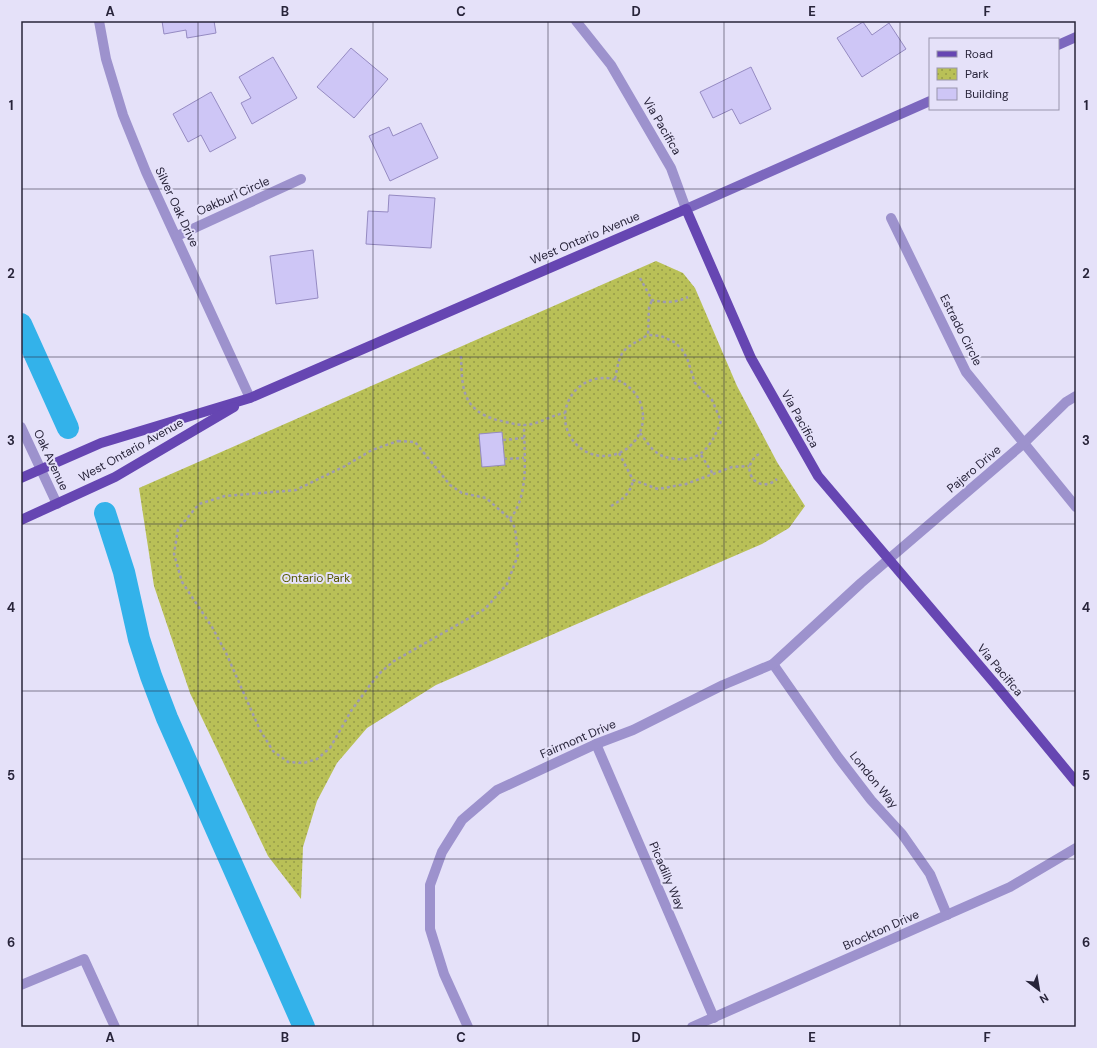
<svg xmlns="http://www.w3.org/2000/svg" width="1097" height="1048" viewBox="0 0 1097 1048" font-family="'DM Sans',sans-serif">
	<defs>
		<pattern id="park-dots" width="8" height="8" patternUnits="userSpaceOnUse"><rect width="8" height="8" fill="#b9c057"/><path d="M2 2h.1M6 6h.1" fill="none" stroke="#969c49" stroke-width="1.8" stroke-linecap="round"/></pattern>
	</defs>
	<rect width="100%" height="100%" fill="#e5e1f9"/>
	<polygon fill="url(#park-dots)" points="656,261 683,273 695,288 737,386 777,462 805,506 789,528 762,544 436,685 367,728 337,763 317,801 303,847 301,899 268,856 190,693 154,586 139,488"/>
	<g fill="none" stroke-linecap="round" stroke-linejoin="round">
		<g stroke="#33b2ea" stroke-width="22">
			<polyline points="21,324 68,428"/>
			<polyline points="105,513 124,572 139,639 151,676 167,718 304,1027"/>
		</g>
	</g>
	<g fill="#cec6f6" stroke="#958ac2">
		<polygon points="162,21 214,21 216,33 187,38 186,30 164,34"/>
		<polygon points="863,22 872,35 889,23 906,49 862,77 837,38"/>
		<polygon points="351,48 388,79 354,118 317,87"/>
		<polygon points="273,57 297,98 252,124 241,103 251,98 239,77"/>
		<polygon points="751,67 771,109 740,124 732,109 713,118 700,92"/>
		<polygon points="211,92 236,138 210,152 201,135 188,142 173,114"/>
		<polygon points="421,123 438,158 390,181 369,136 389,127 393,136"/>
		<polygon points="389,195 435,198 431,248 366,244 368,211 388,212"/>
		<polygon points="313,250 318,298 276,304 270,256"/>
		<polygon points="502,432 505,465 482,467 479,434"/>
	</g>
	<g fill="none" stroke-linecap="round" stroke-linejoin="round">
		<g stroke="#9f9bb2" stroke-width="2.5" stroke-dasharray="3 3" stroke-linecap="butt">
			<path d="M640,278L652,300C667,303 675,303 688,297"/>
			<path d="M461,356C462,388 462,410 497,420C506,422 516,425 524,425C538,425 551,415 565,413"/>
			<circle cx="604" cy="417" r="39"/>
			<path d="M615,379C621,348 621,351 648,335L649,308L652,300"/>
			<path d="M640,433C645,439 650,448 656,452C662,457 668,458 676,459C702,462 713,443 721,421L712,400L695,383L687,358L681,348L674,342L661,336L648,335"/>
			<polyline points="503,440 524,438"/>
			<polygon points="398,441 415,442 450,485 462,493 486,498 510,519 515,528 518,555 507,584 485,609 394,661 381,672 370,685 351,711 330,748 317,759 304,763 288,762 273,751 260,730 226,653 212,627 182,582 174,554 178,529 199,504 225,496 296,490 345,466 372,450"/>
			<polyline points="619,453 633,480 658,489 686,484 732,467 749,466"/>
			<path d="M759,454C737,468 758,496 777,479"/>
			<polyline points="701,455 713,474"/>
			<polyline points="504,459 524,458"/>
			<path d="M611,506C622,500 631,493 633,480"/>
			<path d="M510,519C530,494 524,455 524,425"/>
		</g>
		<g stroke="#9d92cd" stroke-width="10">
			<polyline points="99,21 106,59 123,115 146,172 250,398"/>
			<polyline points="576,21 611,65 671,168 686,209"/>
			<polyline points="891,218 966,372 1076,507"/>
			<polyline points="177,236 301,179"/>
			<polyline points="773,664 838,757 871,800 902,834 930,874 947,915"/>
			<polyline points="596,744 714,1018"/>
			<polyline points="21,985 84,959 115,1027"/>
			<polyline points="468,1027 444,974 430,929 430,885 442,852 462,820 497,790 596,744 633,730 723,685 773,664 861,583 1023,444 1066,402 1076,396"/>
			<polyline points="692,1027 1010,887 1076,848"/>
		</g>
		<polyline stroke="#9d92cd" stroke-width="10" points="21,427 57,504"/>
		<g stroke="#7c67be" stroke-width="10">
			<polyline points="1058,45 1076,37"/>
			<polyline points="686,209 930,101"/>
		</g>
		<g stroke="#6646b2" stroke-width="10">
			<polyline points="21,478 101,443 250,398 686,209 751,358 818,476 1001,691 1076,782"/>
			<polyline points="21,520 115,477 234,407"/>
		</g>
	</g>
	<path fill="none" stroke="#28243a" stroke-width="1" stroke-opacity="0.55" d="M198,21V1027M373,21V1027M548,21V1027M724,21V1027M900,21V1027M21,189H1076M21,357H1076M21,524H1076M21,691H1076M21,859H1076"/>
	<g text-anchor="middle" stroke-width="4" stroke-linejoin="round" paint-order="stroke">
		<g font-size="12" fill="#28243a" stroke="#e5e1f9">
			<text transform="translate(662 126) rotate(60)" y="4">Via Pacifica</text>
			<text transform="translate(233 196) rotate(-24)" y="4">Oakburl Circle</text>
			<text transform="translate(177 207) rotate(65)" y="4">Silver Oak Drive</text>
			<text transform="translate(585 238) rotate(-23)" y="4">West Ontario Avenue</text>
			<text transform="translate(961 330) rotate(63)" y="4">Estrado Circle</text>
			<text transform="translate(800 419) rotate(61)" y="4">Via Pacifica</text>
			<text transform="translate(131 450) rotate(-29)" y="4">West Ontario Avenue</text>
			<text transform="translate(51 460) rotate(65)" y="4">Oak Avenue</text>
			<text transform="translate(974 469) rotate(-40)" y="4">Pajero Drive</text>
			<text transform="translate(1000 670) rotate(50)" y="4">Via Pacifica</text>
			<text transform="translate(578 739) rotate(-23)" y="4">Fairmont Drive</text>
			<text transform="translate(874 780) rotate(51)" y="4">London Way</text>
			<text transform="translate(667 876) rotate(67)" y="4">Picadilly Way</text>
			<text transform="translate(881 930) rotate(-24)" y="4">Brockton Drive</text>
		</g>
		<g font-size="12" fill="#555902" stroke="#e5e1f9">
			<text x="316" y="582">Ontario Park</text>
		</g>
	</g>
	<rect width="1097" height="1048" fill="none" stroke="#e5e1f9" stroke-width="44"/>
	<rect x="929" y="38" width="130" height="72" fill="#e5e1f9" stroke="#9995ad"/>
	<rect x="937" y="51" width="20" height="6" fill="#6646b2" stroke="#9995ad"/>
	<text x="965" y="58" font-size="12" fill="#28243a">Road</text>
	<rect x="937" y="68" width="20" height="12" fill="url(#park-dots)" stroke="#9995ad"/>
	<text x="965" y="78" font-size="12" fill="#28243a">Park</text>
	<rect x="937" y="88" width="20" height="12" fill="#cec6f6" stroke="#9995ad"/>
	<text x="965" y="98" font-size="12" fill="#28243a">Building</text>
	<g transform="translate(1039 990) rotate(149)" stroke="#e5e1f9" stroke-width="3" paint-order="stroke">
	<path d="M0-3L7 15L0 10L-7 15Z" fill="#28243a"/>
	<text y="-6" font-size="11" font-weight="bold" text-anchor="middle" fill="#28243a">N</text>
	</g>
	<rect x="22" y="22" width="1053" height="1004" fill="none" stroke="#28243a" stroke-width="1.5"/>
	<g font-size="13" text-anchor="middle" font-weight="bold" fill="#28243a">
		<text x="110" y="16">A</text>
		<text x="285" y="16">B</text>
		<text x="461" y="16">C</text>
		<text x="636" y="16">D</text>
		<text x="812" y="16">E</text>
		<text x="987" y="16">F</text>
		<text x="11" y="110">1</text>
		<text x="1086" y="110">1</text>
		<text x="11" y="278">2</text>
		<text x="1086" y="278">2</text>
		<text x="11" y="445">3</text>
		<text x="1086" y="445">3</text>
		<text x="11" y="612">4</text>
		<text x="1086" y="612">4</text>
		<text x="11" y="780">5</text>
		<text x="1086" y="780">5</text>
		<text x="11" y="947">6</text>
		<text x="1086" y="947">6</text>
		<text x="110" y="1042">A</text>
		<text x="285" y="1042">B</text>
		<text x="461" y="1042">C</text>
		<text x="636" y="1042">D</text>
		<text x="812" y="1042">E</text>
		<text x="987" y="1042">F</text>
	</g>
</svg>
